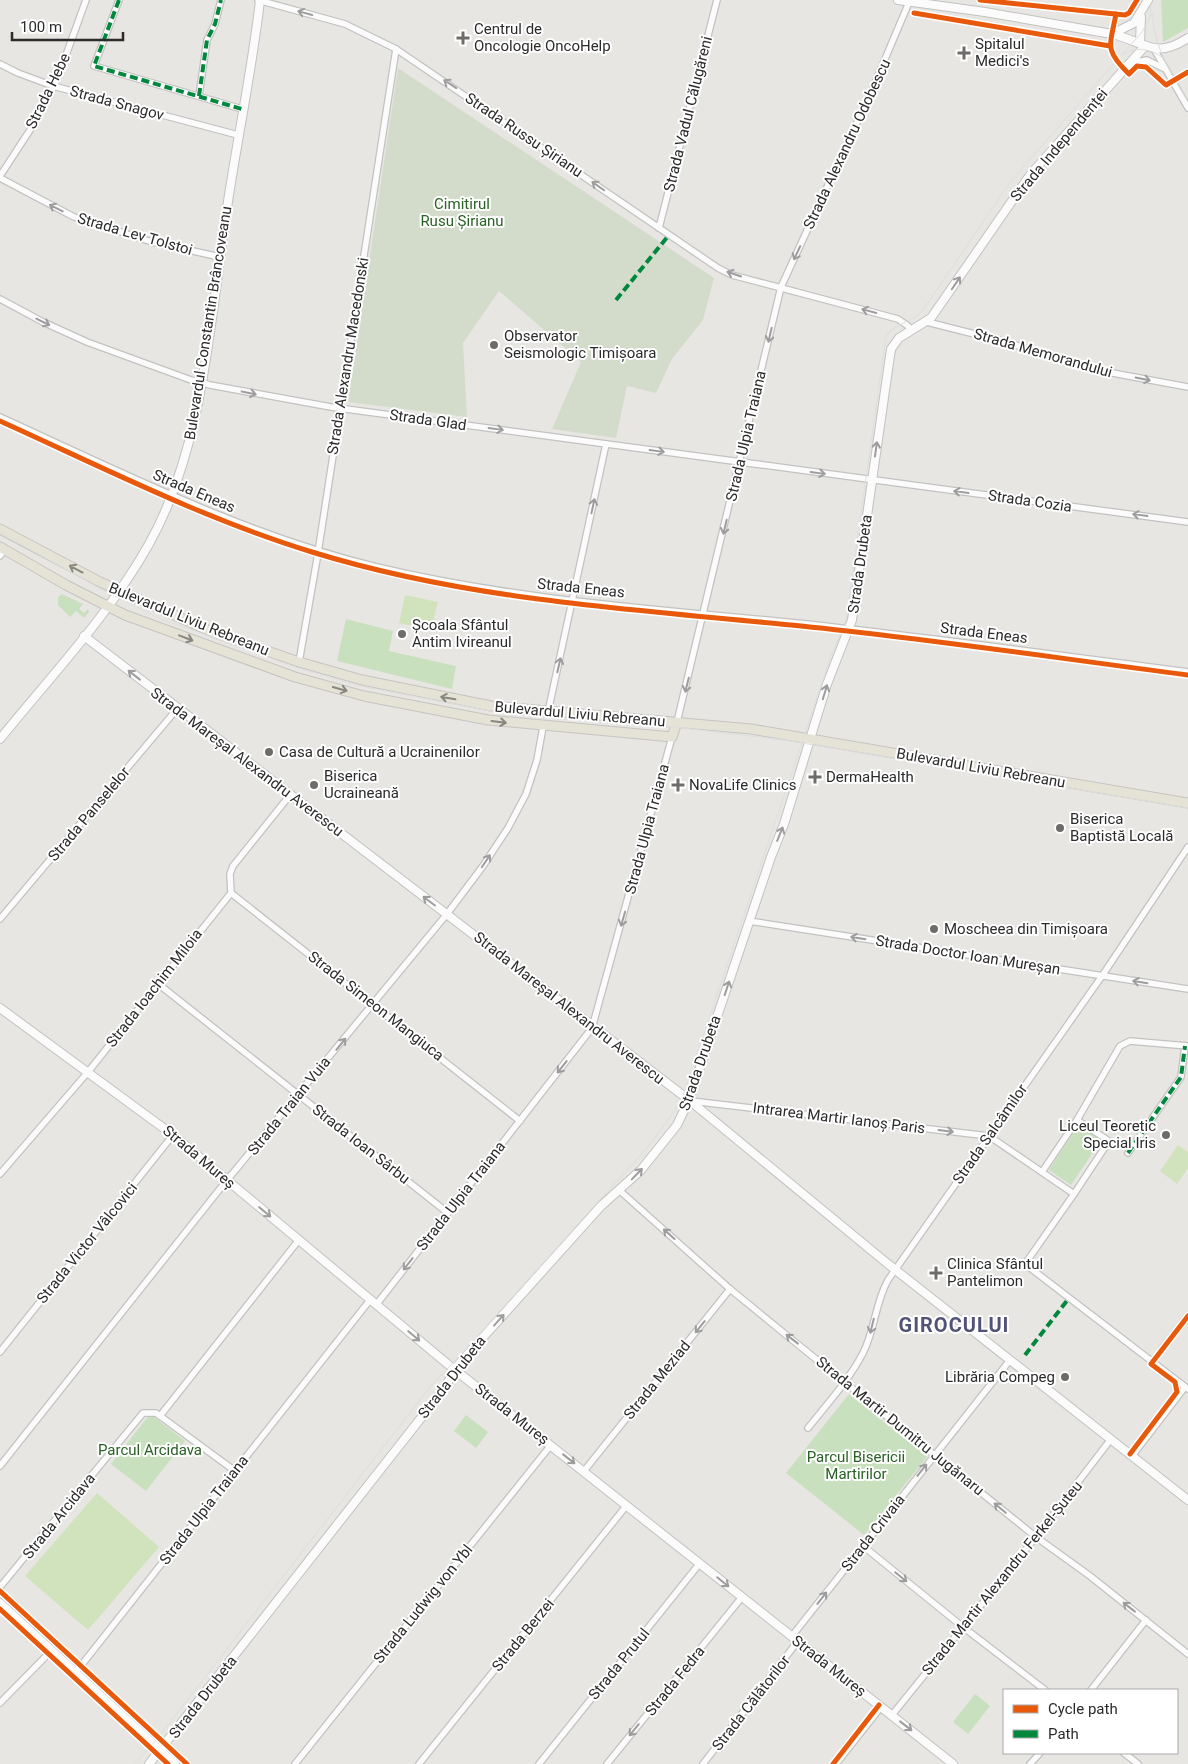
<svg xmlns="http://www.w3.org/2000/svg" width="1188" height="1764" viewBox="0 0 1188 1764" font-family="Roboto,sans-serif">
	<rect width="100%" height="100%" fill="#e8e6e2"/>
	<g fill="#c9e0be">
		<polygon points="1161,0 1188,0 1188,28 1163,42"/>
		<polygon points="62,594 83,604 79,609 84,613 88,609 89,612 84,618 76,611 70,617 58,605 58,597"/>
		<polygon points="346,619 393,631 389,651 456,666 452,689 337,661"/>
		<polygon points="1079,1124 1102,1139 1071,1185 1049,1170"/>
		<polygon points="849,1394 927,1457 864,1535 786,1473"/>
		<polygon points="150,1414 185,1441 146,1491 111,1464"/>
		<polygon points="466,1415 488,1432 476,1448 454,1431"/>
		<polygon points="975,1694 990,1706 968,1734 953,1722"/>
	</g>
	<polygon fill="#d3dccb" points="398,68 714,278 703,320 672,359 656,393 627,386 616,438 552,429 581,362 499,291 463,343 467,417 348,402"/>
	<g fill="#d1e3bd">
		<polygon points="405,595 438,602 431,630 399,623"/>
		<polygon points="1178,1145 1188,1152 1188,1168 1177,1184 1160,1171"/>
		<polygon points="97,1493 159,1547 88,1630 25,1576"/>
	</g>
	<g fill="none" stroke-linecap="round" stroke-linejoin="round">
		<defs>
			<g id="street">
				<polyline points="119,0 94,66 242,109"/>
				<polyline points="258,0 345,24 396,49 718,268 732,275 898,319 908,326 911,331"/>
				<polyline points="1154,49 1188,108"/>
				<polyline points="1130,63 1147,60 1163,68"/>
				<polyline points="0,64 18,73 53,86 238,135"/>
				<polyline points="199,96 207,40 215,24 221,0"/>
				<polyline points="0,176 30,130 57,80 86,0"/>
				<polyline points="0,178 74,217 152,242 220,257"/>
				<polyline points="659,228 717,0"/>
				<polyline points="0,299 43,322 87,342 191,380 210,385 331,407 1188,522"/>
				<polyline points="927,322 1006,342 1091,369 1188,387"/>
				<path d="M0,417C123,473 245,535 377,567C515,600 657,609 797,623C928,637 1058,655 1188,672"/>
				<polyline points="0,556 5,549"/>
				<polyline points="299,662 317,559 396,49"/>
				<polyline points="548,712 606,444"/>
				<polyline points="677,722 781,287 871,92 910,0"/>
				<polyline points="231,893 520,1121"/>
				<polyline points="0,919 177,709"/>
				<polyline points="749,921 1188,989"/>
				<polyline points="157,983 448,1213"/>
				<polyline points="691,1101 989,1136 1074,1194 1109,1141 1077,1120"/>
				<polyline points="1128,1153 1181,1077 1185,1046"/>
				<polyline points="1042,1172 1077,1120 1120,1046 1130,1041 1188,1046"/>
				<polyline points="0,1174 88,1072 231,893 230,874 233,866 290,795"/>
				<polyline points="619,1190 730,1289 785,1334 1036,1537 1090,1576 1188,1654"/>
				<polyline points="1074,1194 1025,1264 1188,1389"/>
				<polyline points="376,1305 592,1028 672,737"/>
				<polyline points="1162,1349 1188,1316"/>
				<polyline points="0,1352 173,1135"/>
				<polyline points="160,1416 298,1241"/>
				<path d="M808,1428C827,1404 849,1380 863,1353C875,1330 875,1303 888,1280L1102,976L1188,847"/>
				<polyline points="1132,1456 1185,1387"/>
				<polyline points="0,1466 223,1185 447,914 483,866 508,828 526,794 537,760 543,727"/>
				<polyline points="584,1471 730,1289"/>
				<polyline points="863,1546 963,1627 1045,1690"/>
				<polyline points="0,1587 143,1413 156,1413 235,1471"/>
				<polyline points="792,1636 1010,1360"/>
				<polyline points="76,1672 370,1300"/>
				<polyline points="1091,1690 1146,1620"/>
				<polyline points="0,1703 52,1650"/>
				<polyline points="892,1715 1036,1537 1111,1439"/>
				<polyline points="1124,1753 1138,1764"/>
				<polyline points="295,1764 551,1445"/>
				<polyline points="419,1764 627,1505"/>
				<polyline points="539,1764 700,1563"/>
				<polyline points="607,1764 742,1597"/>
				<polyline points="703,1764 798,1641"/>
				<polyline points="836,1764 881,1707"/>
				<polyline points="1030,1764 1040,1753"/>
			</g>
			<g id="secondary">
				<path d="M898,0L985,12L1112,34C1146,42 1154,60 1188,38"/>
				<polyline points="1112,34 1134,23 1148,0"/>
				<polyline points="1140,42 1141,17"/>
				<polyline points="84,636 689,1100 888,1264 1188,1500"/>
				<path d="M0,739C51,676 110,614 149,544C203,448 210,323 226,215C236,144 252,72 260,0"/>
				<polyline points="0,1008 173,1135 450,1366 953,1764"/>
				<polyline points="0,1603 175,1764"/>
				<polyline points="149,1764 443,1390 458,1365 601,1206 641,1170 677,1125 689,1100 771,857 784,824 827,684 852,620 891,349 899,338 931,318 1030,175 1145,46"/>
			</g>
			<g id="primary">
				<polyline points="0,529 100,582 212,632 299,662 362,680 491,706 751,729 1188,803"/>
				<polyline points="0,547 66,585 125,615 295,677 364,696 488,720 672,737 677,722"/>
			</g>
		</defs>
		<use href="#street" stroke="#c2c2c1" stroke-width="8"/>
		<use href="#secondary" stroke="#c2c2c1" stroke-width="10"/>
		<use href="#primary" stroke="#c5c4c2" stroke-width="11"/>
		<use href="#street" stroke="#fcfbfb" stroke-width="5.5"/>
		<use href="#secondary" stroke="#fcfbfb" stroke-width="8"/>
		<use href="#primary" stroke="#e5e3d6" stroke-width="9"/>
		<g stroke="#dededf" stroke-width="1">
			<path d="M1152,13C1155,50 1170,71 1188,102"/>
			<path d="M1124,54C1137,46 1151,49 1163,58"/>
			<polyline points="0,532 97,587 161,619 298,668 361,686 490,711 546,718 666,726 784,740 1188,808"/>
			<path d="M134,1764L158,1738L429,1388C483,1332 534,1274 585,1216C619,1178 658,1141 683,1096L830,659L846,620L886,336C895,323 913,322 923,310L1011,181L1142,32L1150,18L1151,4"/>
		</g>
		<g stroke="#00873e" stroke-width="4" stroke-dasharray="8 4" stroke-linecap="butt">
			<polyline points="119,0 94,66 242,109"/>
			<polyline points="199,96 207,40 215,24 221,0"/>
			<polyline points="616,300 669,235"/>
			<polyline points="1128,1153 1181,1077 1185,1046"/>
			<polyline points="1025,1355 1069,1298"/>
		</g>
		<defs>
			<g id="cycleway">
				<polyline points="980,0 1125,15 1129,13 1137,0"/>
				<polyline points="914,13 1110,46"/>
				<path d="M1116,14C1110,46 1104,50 1129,74L1137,66L1146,67L1166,85L1188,72"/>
				<path d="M0,421C102,467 204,519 312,552C467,600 630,609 791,625C924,638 1056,658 1188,675"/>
				<polyline points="1130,1454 1177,1392 1175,1382 1151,1364 1188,1316"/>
				<polyline points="0,1591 187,1764"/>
				<polyline points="0,1609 168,1764"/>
				<polyline points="833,1764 879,1705"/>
			</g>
		</defs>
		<use href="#cycleway" stroke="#fff" stroke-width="8"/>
		<use href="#cycleway" stroke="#e8590c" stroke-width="5"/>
	</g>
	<defs><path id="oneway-shaft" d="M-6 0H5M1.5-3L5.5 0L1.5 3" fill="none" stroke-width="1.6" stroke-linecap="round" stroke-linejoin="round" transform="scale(1.25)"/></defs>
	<g stroke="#9e9d9d">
		<use href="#oneway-shaft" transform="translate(305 13) rotate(-165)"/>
		<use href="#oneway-shaft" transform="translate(450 84) rotate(-146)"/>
		<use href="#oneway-shaft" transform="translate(598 186) rotate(-145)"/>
		<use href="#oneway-shaft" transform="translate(56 208) rotate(-153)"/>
		<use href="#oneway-shaft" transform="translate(797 253) rotate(115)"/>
		<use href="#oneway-shaft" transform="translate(734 274) rotate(-161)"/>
		<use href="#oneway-shaft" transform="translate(956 283) rotate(-56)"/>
		<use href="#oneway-shaft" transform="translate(869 311) rotate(-165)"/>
		<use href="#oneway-shaft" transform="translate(43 322) rotate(26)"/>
		<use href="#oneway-shaft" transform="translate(770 335) rotate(103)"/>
		<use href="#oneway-shaft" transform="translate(1143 379) rotate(11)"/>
		<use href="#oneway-shaft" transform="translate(249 393) rotate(11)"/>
		<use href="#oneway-shaft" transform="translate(496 429) rotate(8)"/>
		<use href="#oneway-shaft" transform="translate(876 449) rotate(-82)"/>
		<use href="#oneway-shaft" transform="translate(657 451) rotate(8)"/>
		<use href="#oneway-shaft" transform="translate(818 473) rotate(8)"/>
		<use href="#oneway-shaft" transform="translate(961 492) rotate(-172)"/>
		<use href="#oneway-shaft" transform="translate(593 506) rotate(-78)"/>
		<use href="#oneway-shaft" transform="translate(1140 515) rotate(-172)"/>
		<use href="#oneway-shaft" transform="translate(725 527) rotate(103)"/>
		<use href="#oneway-shaft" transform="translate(559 665) rotate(-77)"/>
		<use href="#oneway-shaft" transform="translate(134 675) rotate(-142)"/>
		<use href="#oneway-shaft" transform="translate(687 685) rotate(104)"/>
		<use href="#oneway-shaft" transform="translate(825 692) rotate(-73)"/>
		<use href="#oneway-shaft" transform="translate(780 834) rotate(-68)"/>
		<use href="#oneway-shaft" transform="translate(486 861) rotate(-56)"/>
		<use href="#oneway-shaft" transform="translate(429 901) rotate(-143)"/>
		<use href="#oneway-shaft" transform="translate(623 919) rotate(106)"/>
		<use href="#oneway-shaft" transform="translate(858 938) rotate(-171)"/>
		<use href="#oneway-shaft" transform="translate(1140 982) rotate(-171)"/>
		<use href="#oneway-shaft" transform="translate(727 988) rotate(-72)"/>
		<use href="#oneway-shaft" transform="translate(341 1044) rotate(-51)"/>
		<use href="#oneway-shaft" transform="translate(562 1067) rotate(128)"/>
		<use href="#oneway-shaft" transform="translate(946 1131) rotate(7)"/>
		<use href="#oneway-shaft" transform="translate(637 1174) rotate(-46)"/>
		<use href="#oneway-shaft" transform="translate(265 1212) rotate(40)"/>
		<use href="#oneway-shaft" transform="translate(669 1234) rotate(-138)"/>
		<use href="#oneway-shaft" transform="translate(408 1264) rotate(128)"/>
		<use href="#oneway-shaft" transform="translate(499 1320) rotate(-48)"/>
		<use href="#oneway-shaft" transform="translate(872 1326) rotate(104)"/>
		<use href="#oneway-shaft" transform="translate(700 1327) rotate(129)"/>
		<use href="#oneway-shaft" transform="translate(414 1336) rotate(40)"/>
		<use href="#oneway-shaft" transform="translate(792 1339) rotate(-142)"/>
		<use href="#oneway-shaft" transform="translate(569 1459) rotate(38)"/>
		<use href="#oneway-shaft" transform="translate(922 1470) rotate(-52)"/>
		<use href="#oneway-shaft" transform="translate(1000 1508) rotate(-140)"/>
		<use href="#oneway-shaft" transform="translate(901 1577) rotate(39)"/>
		<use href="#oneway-shaft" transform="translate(723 1582) rotate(39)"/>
		<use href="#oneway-shaft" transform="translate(822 1598) rotate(-52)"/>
		<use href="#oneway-shaft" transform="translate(1129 1607) rotate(-142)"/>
		<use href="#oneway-shaft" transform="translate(906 1726) rotate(38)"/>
		<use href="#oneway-shaft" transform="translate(634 1730) rotate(129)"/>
	</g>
	<g stroke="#888780">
		<use href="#oneway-shaft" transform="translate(76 569) rotate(-152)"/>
		<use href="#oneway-shaft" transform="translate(186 638) rotate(21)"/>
		<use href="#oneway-shaft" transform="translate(340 689) rotate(16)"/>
		<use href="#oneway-shaft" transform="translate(448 698) rotate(-170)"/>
		<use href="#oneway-shaft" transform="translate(499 722) rotate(7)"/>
	</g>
	<g fill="#6d6c6b" stroke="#fff" stroke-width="2">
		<path d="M460.5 30.5h5v5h5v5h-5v5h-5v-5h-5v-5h5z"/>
		<path d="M961.5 45.5h5v5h5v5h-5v5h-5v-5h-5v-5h5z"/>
		<circle cx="494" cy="345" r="5"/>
		<circle cx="402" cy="634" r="5"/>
		<circle cx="269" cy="752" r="5"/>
		<path d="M812.5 769.5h5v5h5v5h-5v5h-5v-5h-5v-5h5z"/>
		<circle cx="314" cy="785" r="5"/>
		<path d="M675.5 777.5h5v5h5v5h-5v5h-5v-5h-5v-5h5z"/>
		<circle cx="1060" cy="828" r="5"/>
		<circle cx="934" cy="929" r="5"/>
		<circle cx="1166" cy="1135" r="5"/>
		<path d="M933.5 1265.5h5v5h5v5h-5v5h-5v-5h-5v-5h5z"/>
		<circle cx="1065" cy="1377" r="5"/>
	</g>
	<g text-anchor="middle" stroke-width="4" stroke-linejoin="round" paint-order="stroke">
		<g font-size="15" fill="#2b2b2b" stroke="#fff" text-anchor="start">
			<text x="474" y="34">Centrul de<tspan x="474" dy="17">Oncologie OncoHelp</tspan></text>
			<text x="975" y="49">Spitalul<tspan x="975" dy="17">Medici's</tspan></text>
			<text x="504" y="341">Observator<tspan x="504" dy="17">Seismologic Timișoara</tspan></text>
			<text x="412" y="630">Școala Sfântul<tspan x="412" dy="17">Antim Ivireanul</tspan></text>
			<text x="279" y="757">Casa de Cultură a Ucrainenilor</text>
			<text x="324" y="781">Biserica<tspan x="324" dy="17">Ucraineană</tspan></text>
			<text x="826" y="782">DermaHealth</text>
			<text x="689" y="790">NovaLife Clinics</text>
			<text x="1070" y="824">Biserica<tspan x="1070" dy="17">Baptistă Locală</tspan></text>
			<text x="944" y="934">Moscheea din Timișoara</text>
			<text x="1156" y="1131" text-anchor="end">Liceul Teoretic<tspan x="1156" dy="17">Special Iris</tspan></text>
			<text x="947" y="1269">Clinica Sfântul<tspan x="947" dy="17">Pantelimon</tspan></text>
			<text x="1055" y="1382" text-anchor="end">Librăria Compeg</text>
		</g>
		<g font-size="15" fill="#2b2b2b" stroke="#fff">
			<text transform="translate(48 91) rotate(-64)" y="5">Strada Hebe</text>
			<text transform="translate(117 103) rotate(15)" y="5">Strada Snagov</text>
			<text transform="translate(688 114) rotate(-76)" y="5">Strada Vadul Călugăreni</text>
			<text transform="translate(524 135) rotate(34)" y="5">Strada Russu Șirianu</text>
			<text transform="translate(847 144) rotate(-65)" y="5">Strada Alexandru Odobescu</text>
			<text transform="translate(1059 145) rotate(-50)" y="5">Strada Independenței</text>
			<text transform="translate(135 234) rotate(16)" y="5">Strada Lev Tolstoi</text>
			<text transform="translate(208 323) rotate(-81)" y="5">Bulevardul Constantin Brâncoveanu</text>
			<text transform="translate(1043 353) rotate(16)" y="5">Strada Memorandului</text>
			<text transform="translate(348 356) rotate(-81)" y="5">Strada Alexandru Macedonski</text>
			<text transform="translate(428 420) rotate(8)" y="5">Strada Glad</text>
			<text transform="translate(746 436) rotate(-77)" y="5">Strada Ulpia Traiana</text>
			<text transform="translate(194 491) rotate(23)" y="5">Strada Eneas</text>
			<text transform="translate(1030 501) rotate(8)" y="5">Strada Cozia</text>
			<text transform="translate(860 564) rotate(-82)" y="5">Strada Drubeta</text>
			<text transform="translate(581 588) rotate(6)" y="5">Strada Eneas</text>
			<text transform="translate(189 619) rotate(22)" y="5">Bulevardul Liviu Rebreanu</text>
			<text transform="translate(984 633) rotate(7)" y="5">Strada Eneas</text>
			<text transform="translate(580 714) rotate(5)" y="5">Bulevardul Liviu Rebreanu</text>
			<text transform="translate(247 762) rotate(37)" y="5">Strada Mareșal Alexandru Averescu</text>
			<text transform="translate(981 768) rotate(10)" y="5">Bulevardul Liviu Rebreanu</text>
			<text transform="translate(89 814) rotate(-50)" y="5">Strada Panselelor</text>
			<text transform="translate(647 829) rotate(-75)" y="5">Strada Ulpia Traiana</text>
			<text transform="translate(968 955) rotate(9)" y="5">Strada Doctor Ioan Mureșan</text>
			<text transform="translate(154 988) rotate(-52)" y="5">Strada Ioachim Miloia</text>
			<text transform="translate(376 1006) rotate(38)" y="5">Strada Simeon Mangiuca</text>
			<text transform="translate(569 1008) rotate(38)" y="5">Strada Mareșal Alexandru Averescu</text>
			<text transform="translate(700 1063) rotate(-71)" y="5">Strada Drubeta</text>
			<text transform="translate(289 1106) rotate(-51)" y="5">Strada Traian Vuia</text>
			<text transform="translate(839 1118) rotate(7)" y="5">Intrarea Martir Ianoș Paris</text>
			<text transform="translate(990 1134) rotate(-55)" y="5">Strada Salcâmilor</text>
			<text transform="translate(361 1144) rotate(38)" y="5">Strada Ioan Sârbu</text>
			<text transform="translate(199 1157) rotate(40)" y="5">Strada Mureș</text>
			<text transform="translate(461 1196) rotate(-52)" y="5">Strada Ulpia Traiana</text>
			<text transform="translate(87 1243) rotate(-51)" y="5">Strada Victor Vâlcovici</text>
			<text transform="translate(452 1377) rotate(-52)" y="5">Strada Drubeta</text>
			<text transform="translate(657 1380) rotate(-51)" y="5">Strada Meziad</text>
			<text transform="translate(512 1414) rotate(38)" y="5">Strada Mureș</text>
			<text transform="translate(900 1426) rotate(39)" y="5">Strada Martir Dumitru Jugănaru</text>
			<text transform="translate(204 1510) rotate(-52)" y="5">Strada Ulpia Traiana</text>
			<text transform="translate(59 1516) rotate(-51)" y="5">Strada Arcidava</text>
			<text transform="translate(873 1533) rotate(-52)" y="5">Strada Crivaia</text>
			<text transform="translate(1002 1578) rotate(-51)" y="5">Strada Martir Alexandru Ferkel-Șuteu</text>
			<text transform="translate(423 1604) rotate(-51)" y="5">Strada Ludwig von Ybl</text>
			<text transform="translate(523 1635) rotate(-51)" y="5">Strada Berzei</text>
			<text transform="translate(619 1664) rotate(-51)" y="5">Strada Prutul</text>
			<text transform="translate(829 1666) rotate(38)" y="5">Strada Mureș</text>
			<text transform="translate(675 1681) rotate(-51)" y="5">Strada Fedra</text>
			<text transform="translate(203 1697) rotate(-52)" y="5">Strada Drubeta</text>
			<text transform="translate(751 1703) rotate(-52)" y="5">Strada Călătorilor</text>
		</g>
		<g font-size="15" fill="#296023" stroke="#fff">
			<text x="462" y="209">Cimitirul<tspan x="462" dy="17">Rusu Șirianu</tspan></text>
			<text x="150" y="1455">Parcul Arcidava</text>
			<text x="856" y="1462">Parcul Bisericii<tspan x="856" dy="17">Martirilor</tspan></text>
		</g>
		<g font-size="20" font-weight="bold" letter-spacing="1" fill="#505376" stroke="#fff">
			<text x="954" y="1332">GIROCULUI</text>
		</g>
	</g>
	<rect x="1003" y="1689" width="175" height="65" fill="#ffffff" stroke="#aaaaaa"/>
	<rect x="1013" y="1705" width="25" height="8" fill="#e8590c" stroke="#aaaaaa"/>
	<text x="1048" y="1714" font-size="15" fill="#2b2b2b">Cycle path</text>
	<rect x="1013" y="1730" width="25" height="8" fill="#00873e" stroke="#aaaaaa"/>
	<text x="1048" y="1739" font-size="15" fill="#2b2b2b">Path</text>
	<path d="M12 32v8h111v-8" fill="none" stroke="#2b2b2b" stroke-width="2.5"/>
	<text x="20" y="32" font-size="15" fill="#2b2b2b" stroke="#ffffff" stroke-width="4" paint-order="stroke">100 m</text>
</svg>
